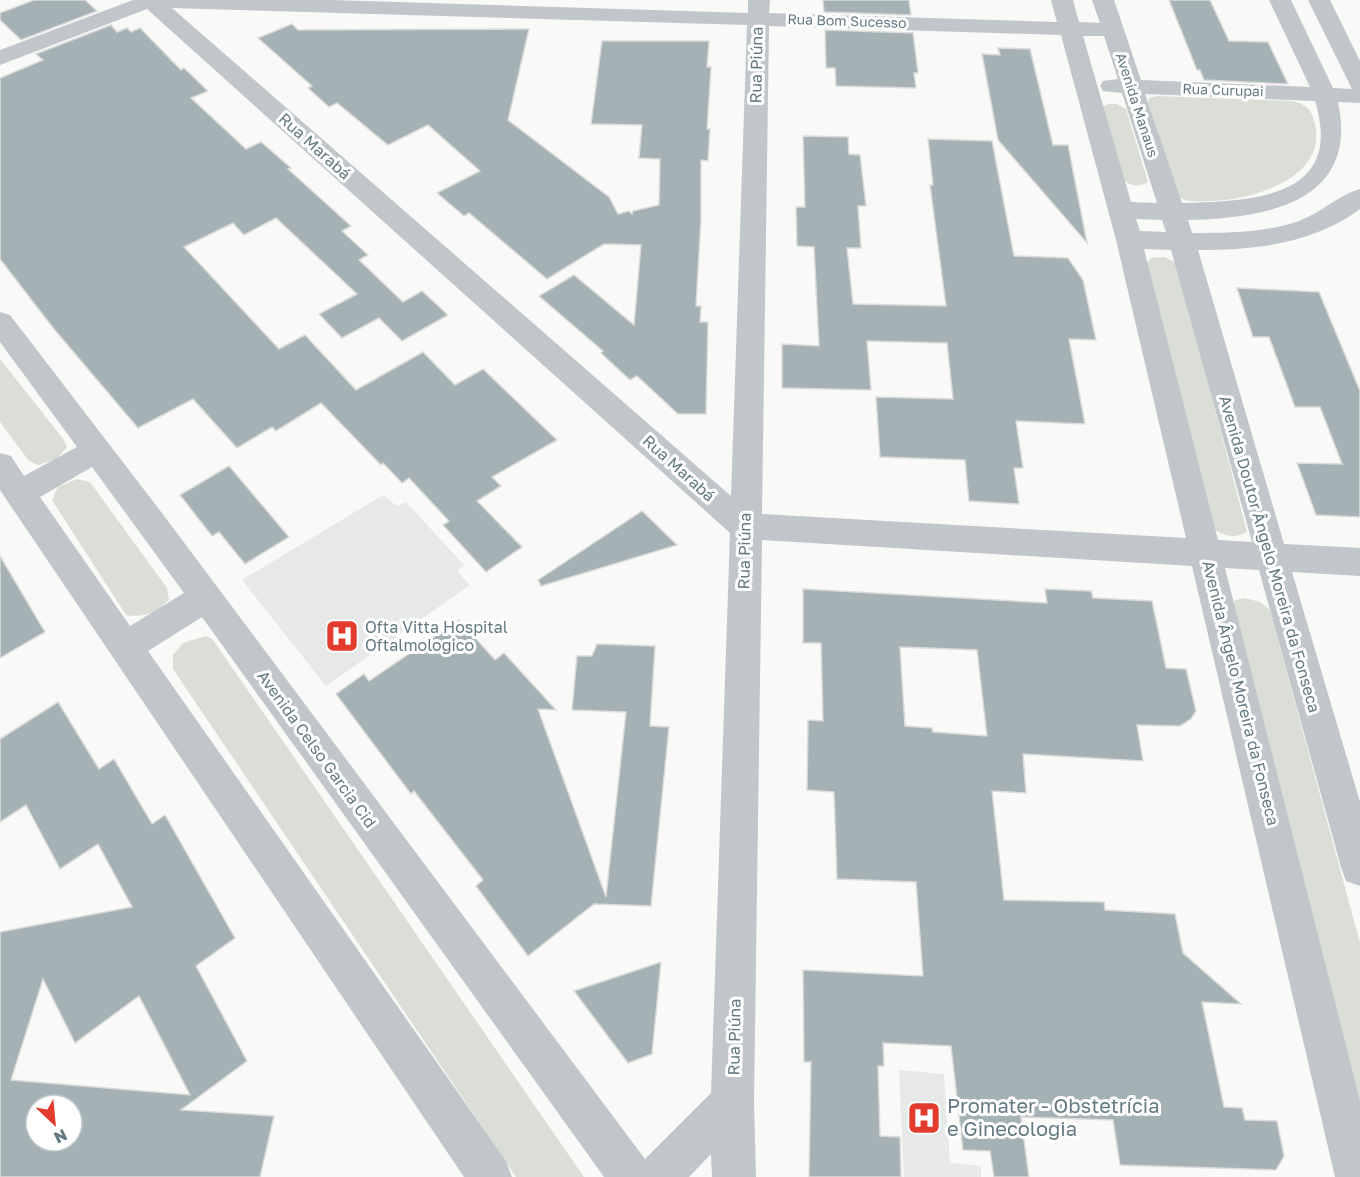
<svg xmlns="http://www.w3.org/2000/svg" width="1360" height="1177" viewBox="0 0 1360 1177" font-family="'Golos Text',sans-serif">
	<rect width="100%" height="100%" fill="#f9f9f7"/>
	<g fill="#e7e9e8">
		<polygon points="383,495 397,506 406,502 464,565 457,571 470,585 326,686 242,580"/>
		<polygon points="899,1070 944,1074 950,1163 981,1166 981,1177 904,1177"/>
	</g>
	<g fill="#daded6">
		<path d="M1157,96L1292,101C1307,105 1311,108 1315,124C1328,179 1249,201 1209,201C1198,201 1187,203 1178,196L1148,102L1149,98Z"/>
		<path d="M1108,104H1117L1126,109L1148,182C1139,187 1132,187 1124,180L1101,107Z"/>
		<path d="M1164,257L1177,263L1247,532C1234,539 1225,536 1213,529L1147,263L1151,258Z"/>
		<polygon points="0,359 64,440 67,447 57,459 38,465 29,461 0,422"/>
		<path d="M77,479L90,482L167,588L169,600C155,613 145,618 126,615L52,500L58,487Z"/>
		<polygon points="1245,598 1260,602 1270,610 1360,943 1360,1130 1230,607 1235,600"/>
		<polygon points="206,636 213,640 584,1177 516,1177 173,669 173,655 183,643"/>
	</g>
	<g fill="#a4b1b5" stroke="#dbdbd9" stroke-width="1.5" fill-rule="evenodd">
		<polygon points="34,0 85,0 97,11 21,40 0,20 0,13"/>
		<polygon points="823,0 909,0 911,15 824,12"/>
		<polygon points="1169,0 1210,0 1229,41 1268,42 1288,84 1204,80 1200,70 1197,70"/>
		<polygon points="292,24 298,30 529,29 508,120 609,197 618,214 629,211 632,214 633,211 659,205 660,159 639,158 642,125 591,124 602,41 709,41 707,67 711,67 707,129 710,129 708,161 701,160 701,219 696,306 701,306 700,322 708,322 706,414 678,414 637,376 630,380 601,353 603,351 539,296 574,275 634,325 641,245 604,244 547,279 469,213 464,216 437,193 480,171 428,125 388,145 337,103 329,107 308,88 312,86 258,38"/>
		<polygon points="111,25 117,32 127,28 131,32 140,28 181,70 184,68 208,91 191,98 246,149 261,142 291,168 288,169 351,226 342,231 368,255 359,260 403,302 422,291 448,315 402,341 379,318 342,338 319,314 357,294 276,218 244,235 233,223 184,247 279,349 305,335 356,390 423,352 455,385 483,369 557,440 492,477 501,486 477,501 522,547 486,572 443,525 449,521 409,478 402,483 383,463 381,465 321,403 276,431 272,427 237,448 193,399 138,428 54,329 0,259 0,78 43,60 36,54"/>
		<polygon points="825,30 913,33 918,73 914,73 916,88 836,86 835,68 826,68"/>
		<polygon points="998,48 1030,49 1053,145 1068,145 1087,243 998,140 982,54 1000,55"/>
		<polygon points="803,136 848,137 849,154 860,155 866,206 858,206 861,248 847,248 853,304 946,306 930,185 933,185 928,139 992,141 1014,256 1068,258 1083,280 1096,340 1069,339 1085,424 1016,421 1023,468 1014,468 1019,504 969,501 965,460 880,457 876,397 953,399 947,343 867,341 871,390 782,388 782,344 819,346 814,247 797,246 796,207 805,207"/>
		<polygon points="1237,288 1319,292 1360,391 1360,517 1316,515 1297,463 1342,464 1320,407 1295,407 1269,337 1253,337"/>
		<polygon points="229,466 289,537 245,564 219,532 212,536 180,495"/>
		<polygon points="642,511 677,545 541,586 538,580"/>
		<polygon points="0,556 45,632 0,658"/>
		<path d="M803,589L1047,603L1045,589L1091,591L1093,598L1152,601L1166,668L1186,669L1196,711L1191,719L1180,726L1137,725L1143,761L1023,754L1026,793L992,791L1004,900L1104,902L1105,910L1175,914L1183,953L1241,1004L1202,1002L1224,1107L1242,1108L1245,1120L1277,1121L1284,1156L1276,1170L1120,1165L1113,1120L1021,1117L1029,1177H994L990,1151L963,1150L951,1046L883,1043L884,1066H878L880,1136L900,1137L901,1177H809L811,1062H804L803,970L923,976L916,882L837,879L834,792L807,790L808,720L823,721L821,643H803ZM900,647L977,650L987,736L933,732L932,728L905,726Z"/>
		<polygon points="459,620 495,660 504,653 556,710 538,709 606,897 626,712 572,710 577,656 592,656 597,644 655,646 650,726 669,727 651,906 594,904 528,956 476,886 483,880 414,791 411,794 336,694 364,674 369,681"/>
		<path d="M58,702L99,769L114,759L152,824L165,815L235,938L196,966L247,1061L181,1110L274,1116L260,1177H0V932L132,907L98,844L60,869L26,805L0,822V739ZM43,979L75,1043L139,996L190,1095L11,1080ZM36,1105H72V1141H36Z"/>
		<polygon points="661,962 652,1054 628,1063 574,991"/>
	</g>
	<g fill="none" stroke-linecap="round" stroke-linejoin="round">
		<path fill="#c0c6c9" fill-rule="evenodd" d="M133,0H331L748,13V0H770L769,13L1057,22L1051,0H1073L1079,22L1100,23L1092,0H1114L1141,80L1310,87L1269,0H1291L1333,88L1352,89L1308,0H1330L1360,61V103L1338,102C1360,205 1262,218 1188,220L1192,233C1227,233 1265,233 1299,221C1321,213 1338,195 1360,189V209C1313,244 1255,250 1198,250L1284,544L1360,548V576L1292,572L1360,802V886L1346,881L1341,867L1259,570L1225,568L1360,1101V1177H1335L1192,566L762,540L754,1102L756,1177H712L711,1154L689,1177H604L202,617L148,651L506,1161L512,1177H464L0,490V453L11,456L24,476L77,447L0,342V312L10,315L165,517L645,1159L711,1093L730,533L147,9L0,65V50ZM172,8L747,25L731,496ZM769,26L1061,35L1116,240L1186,538L762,514ZM1083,36H1104L1118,79L1103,81L1100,86L1103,91L1122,93L1157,203L1131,202ZM1145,94L1315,101C1345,199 1252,201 1182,203ZM1136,219L1162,220L1166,232L1140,231ZM1144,249L1171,250L1252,542L1218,540ZM92,467L184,593L130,626L40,497Z"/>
	</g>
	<defs>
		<symbol id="hospital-square" viewBox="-11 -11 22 22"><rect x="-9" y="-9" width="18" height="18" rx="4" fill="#e33b2d" stroke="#fff"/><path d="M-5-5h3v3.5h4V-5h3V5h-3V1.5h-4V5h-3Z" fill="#fff"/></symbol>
	</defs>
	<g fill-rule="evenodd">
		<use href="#hospital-square" x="323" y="617" width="38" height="38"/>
		<use href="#hospital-square" x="905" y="1099" width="38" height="38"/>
	</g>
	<g text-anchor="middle" stroke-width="6" stroke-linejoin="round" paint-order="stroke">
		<g font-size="14" fill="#647a82" stroke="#fff">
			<text transform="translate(847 21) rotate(2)" y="5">Rua Bom Sucesso</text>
			<text transform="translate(1223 90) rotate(2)" y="5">Rua Curupai</text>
			<text transform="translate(1137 105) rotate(72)" y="5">Avenida Manaus</text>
		</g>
		<g font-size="16" fill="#647a82" stroke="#fff">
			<text transform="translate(756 65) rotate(-89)" y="6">Rua Piúna</text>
			<text transform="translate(315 146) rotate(42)" y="6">Rua Marabá</text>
			<text transform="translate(679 468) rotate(42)" y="6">Rua Marabá</text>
			<text transform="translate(744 551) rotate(-89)" y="6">Rua Piúna</text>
			<text transform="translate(1270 554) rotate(74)" y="6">Avenida Doutor Ângelo Moreira da Fonseca</text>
			<text transform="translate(1241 693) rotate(76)" y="6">Avenida Ângelo Moreira da Fonseca</text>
			<text transform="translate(317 749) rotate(54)" y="6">Avenida Celso Garcia Cid</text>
			<text transform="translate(734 1037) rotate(-89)" y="6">Rua Piúna</text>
		</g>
		<g font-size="16" fill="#647a82" stroke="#fff" text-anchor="start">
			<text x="365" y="633">Ofta Vitta Hospital<tspan x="365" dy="18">Oftalmologico</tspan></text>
		</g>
		<g font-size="20" fill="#647a82" stroke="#fff" text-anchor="start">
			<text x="947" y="1113">Promater - Obstetrícia<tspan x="947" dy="23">e Ginecologia</tspan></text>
		</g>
	</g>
	<g transform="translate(54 1123) rotate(154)"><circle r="28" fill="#ffffff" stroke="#c1cacd" stroke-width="1.5"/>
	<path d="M0-4.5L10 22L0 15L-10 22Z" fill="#e33b2d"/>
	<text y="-9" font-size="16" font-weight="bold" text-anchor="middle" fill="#647a82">N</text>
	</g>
</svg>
